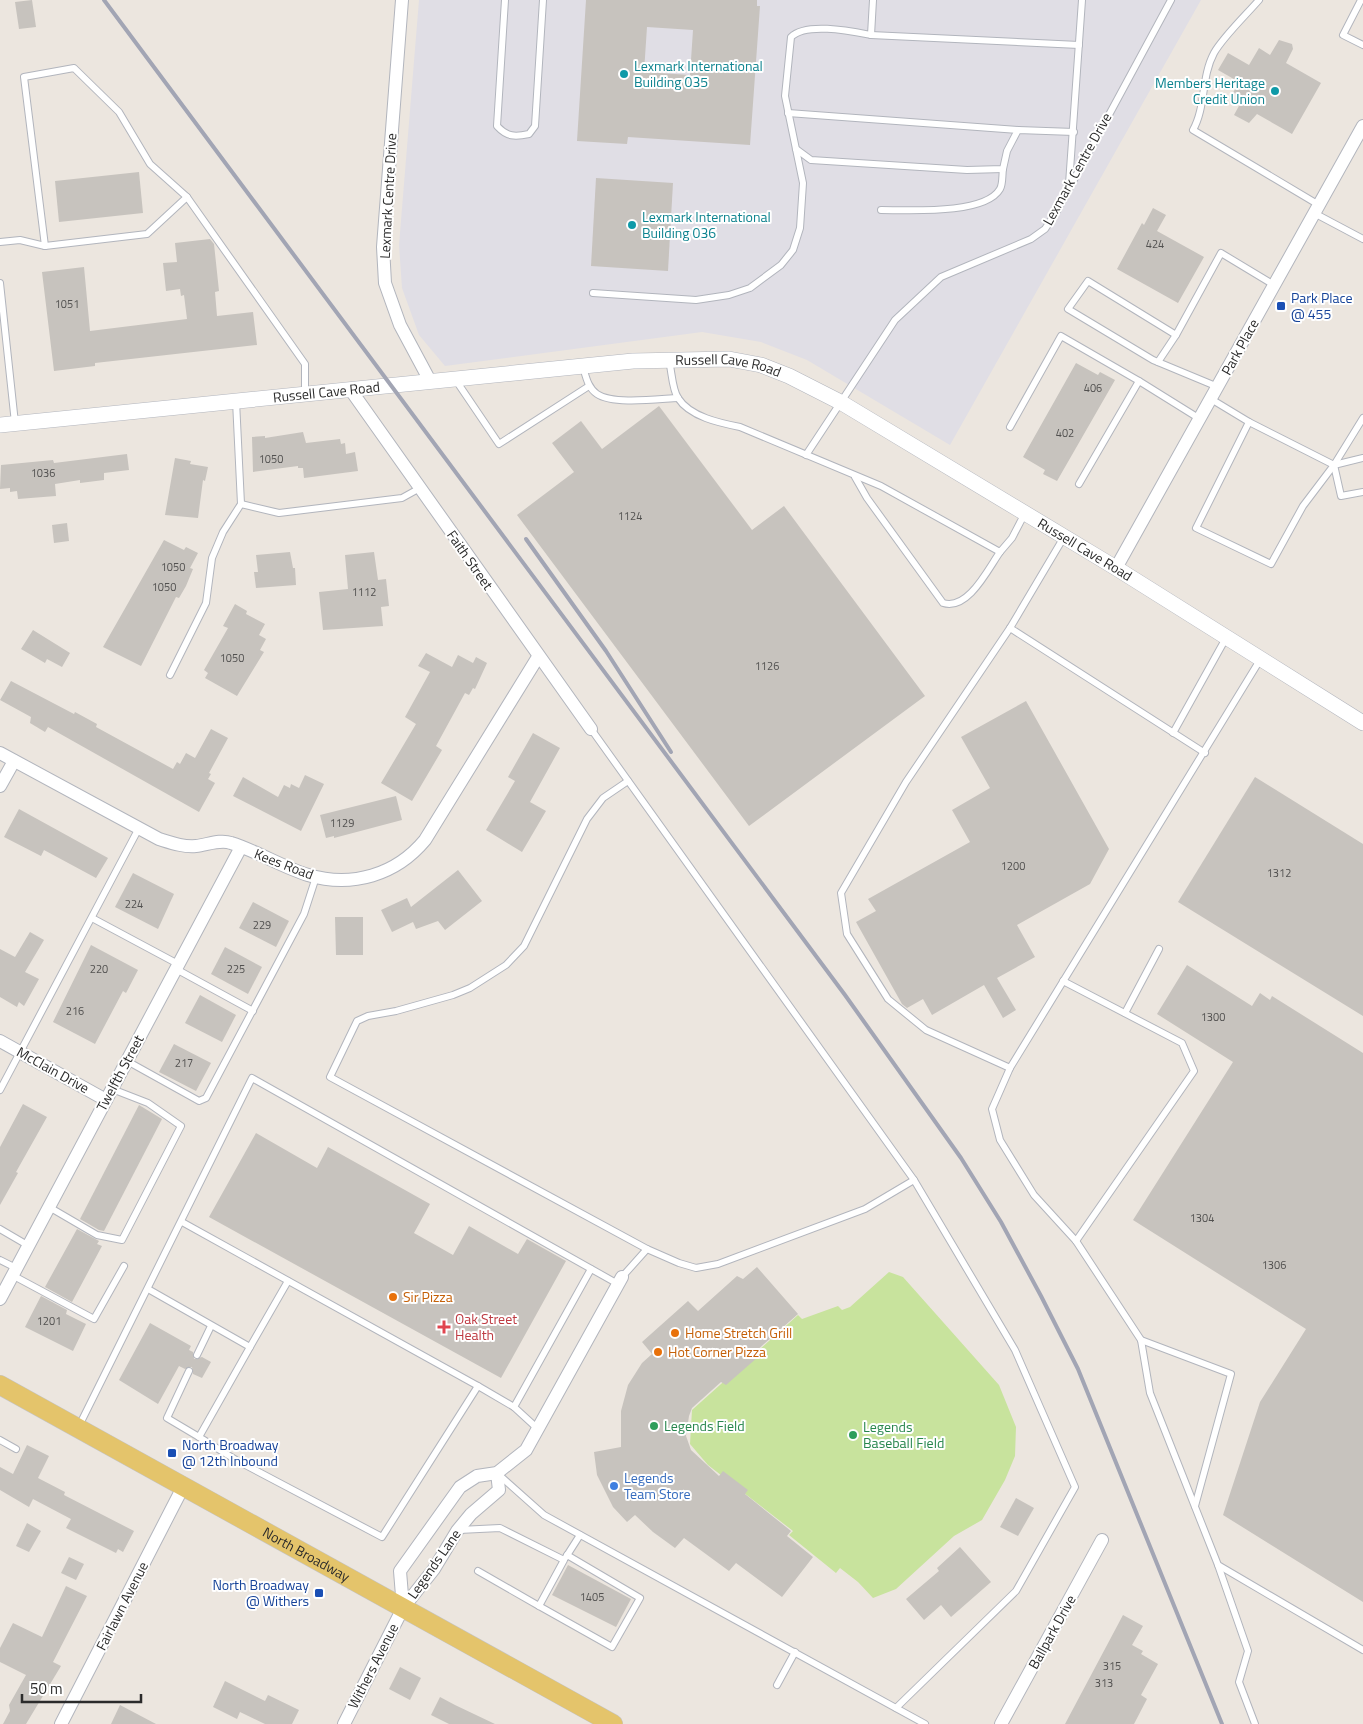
<svg xmlns="http://www.w3.org/2000/svg" width="1363" height="1724" viewBox="0 0 1363 1724" font-family="'Titillium Web',sans-serif">
	<rect width="100%" height="100%" fill="#ece6df"/>
	<polygon fill="#e0dee5" points="419,0 1201,0 950,445 807,360 761,342 702,332 445,366 419,335 402,288 399,245"/>
	<polygon fill="#c8e39d" points="889,1272 903,1277 999,1385 1016,1427 1015,1456 1005,1480 982,1520 954,1536 896,1589 873,1598 858,1582 840,1568 836,1573 789,1535 793,1531 708,1465 690,1444 692,1410 798,1315 802,1319 838,1306 842,1310 850,1307"/>
	<g fill="#c7c3be" fill-rule="evenodd">
		<polygon points="32,0 36,27 19,29 15,2"/>
		<path d="M586,0H757V6H760L750,145L628,137L627,144L577,141ZM647,27L693,30L690,75L644,72Z"/>
		<polygon points="1279,40 1292,44 1293,49 1286,63 1321,83 1292,134 1257,114 1249,123 1234,115 1240,104 1230,98 1239,82 1218,70 1228,53 1249,65 1259,48 1270,55"/>
		<polygon points="139,172 143,213 59,222 55,181"/>
		<polygon points="596,178 673,183 668,271 591,266"/>
		<polygon points="1153,208 1166,215 1157,231 1204,257 1178,303 1117,269 1142,223 1144,225"/>
		<polygon points="210,239 214,244 219,291 215,292 217,316 253,312 257,345 95,363 95,366 54,371 42,272 84,267 90,331 187,319 184,295 181,296 180,289 166,291 163,263 177,262 175,243"/>
		<polygon points="1076,363 1098,375 1100,372 1115,380 1057,481 1043,474 1045,470 1023,457"/>
		<polygon points="659,406 752,530 784,506 925,696 749,826 517,515 574,472 552,443 581,421 602,449"/>
		<polygon points="303,432 306,443 340,439 341,444 345,443 346,454 355,452 358,471 304,478 303,468 298,468 298,466 253,472 252,437 265,436 265,438"/>
		<polygon points="127,454 129,470 104,473 104,480 80,483 80,480 55,484 56,496 18,499 17,491 10,492 10,488 0,489 1,465 53,460 54,463"/>
		<polygon points="175,458 191,461 190,464 208,467 205,481 203,480 198,518 165,515"/>
		<polygon points="67,523 69,541 54,543 52,525"/>
		<polygon points="164,540 184,550 186,547 198,553 190,568 193,569 186,586 179,598 176,597 141,666 103,647"/>
		<polygon points="290,552 293,568 295,568 296,585 256,588 254,572 258,572 256,555"/>
		<polygon points="374,552 378,580 386,579 389,606 381,607 383,626 323,630 319,592 348,589 345,555"/>
		<polygon points="235,604 247,611 246,614 265,624 259,635 266,639 260,650 264,652 237,696 205,678 208,673 204,670 228,628 223,626"/>
		<polygon points="33,630 70,653 62,667 47,659 45,663 21,649"/>
		<polygon points="426,653 452,667 458,655 473,663 476,657 487,663 475,689 473,688 469,695 465,693 436,746 442,750 412,801 381,783 416,724 405,717 430,672 418,666"/>
		<polygon points="11,681 74,714 75,712 97,724 96,727 173,769 177,762 180,764 186,753 195,758 211,729 228,738 209,773 211,774 208,779 215,783 199,812 48,727 45,732 30,723 31,717 0,700"/>
		<polygon points="1026,701 1109,849 1090,884 1017,925 1035,957 997,978 1016,1010 1003,1018 984,985 932,1015 923,999 907,1008 902,1004 856,922 876,911 868,899 970,842 952,810 990,788 961,737"/>
		<polygon points="533,733 560,748 530,802 546,811 522,852 486,830 515,781 508,777"/>
		<polygon points="305,775 324,784 301,831 233,796 243,777 278,797 284,785 290,788 291,784 299,788"/>
		<polygon points="1255,777 1363,844 1363,1016 1178,902"/>
		<polygon points="396,796 402,820 334,838 334,836 326,838 320,815"/>
		<polygon points="19,809 108,858 96,878 44,850 41,856 4,837"/>
		<polygon points="458,870 482,901 445,930 438,921 416,929 413,922 392,932 381,910 407,898 411,907"/>
		<polygon points="133,873 174,894 158,929 115,907"/>
		<polygon points="253,902 289,921 276,947 239,928"/>
		<polygon points="335,917 363,917 363,955 336,955"/>
		<polygon points="30,932 44,940 25,972 39,979 24,1006 19,1002 17,1007 0,997 0,949 15,957"/>
		<polygon points="91,945 138,970 126,993 123,991 95,1044 53,1022"/>
		<polygon points="225,947 262,967 248,994 211,974"/>
		<polygon points="1187,965 1252,1006 1260,993 1270,1000 1272,996 1363,1053 1363,1602 1223,1515 1260,1402 1306,1329 1133,1220 1233,1062 1157,1014"/>
		<polygon points="200,995 236,1015 222,1042 185,1023"/>
		<polygon points="174,1044 211,1063 196,1091 159,1072"/>
		<polygon points="23,1104 47,1117 16,1172 18,1173 0,1205 0,1147"/>
		<polygon points="139,1105 162,1119 104,1231 99,1230 80,1219"/>
		<polygon points="256,1133 317,1168 328,1147 430,1204 414,1233 453,1255 469,1226 518,1254 527,1239 566,1261 501,1378 209,1217"/>
		<polygon points="77,1229 99,1241 97,1244 102,1246 72,1302 45,1287"/>
		<polygon points="757,1267 798,1314 755,1352 758,1357 726,1385 721,1382 692,1408 689,1416 686,1436 691,1450 719,1476 723,1471 748,1490 745,1494 791,1531 787,1536 813,1557 782,1597 736,1563 729,1571 684,1538 675,1548 653,1532 635,1515 627,1522 613,1507 597,1475 594,1452 621,1447 621,1411 628,1385 642,1363 652,1354 642,1342 688,1301 698,1311 737,1276 743,1279"/>
		<polygon points="41,1296 67,1310 66,1314 86,1324 73,1351 25,1327"/>
		<polygon points="150,1323 191,1346 189,1350 193,1352 194,1359 202,1357 211,1362 202,1378 193,1374 192,1367 185,1369 179,1366 158,1404 119,1380"/>
		<polygon points="27,1445 49,1456 38,1478 65,1492 64,1495 134,1531 123,1552 118,1549 116,1553 66,1528 71,1519 33,1499 29,1507 0,1490 0,1467 13,1474"/>
		<polygon points="1016,1498 1034,1508 1018,1536 1000,1527"/>
		<polygon points="27,1523 41,1531 29,1552 16,1546"/>
		<polygon points="960,1547 991,1582 951,1617 941,1605 924,1620 906,1599 939,1571 937,1568"/>
		<polygon points="69,1557 84,1564 76,1580 61,1573"/>
		<polygon points="568,1565 631,1599 616,1627 552,1595"/>
		<polygon points="66,1586 87,1596 53,1662 61,1666 26,1724 3,1724 10,1711 9,1705 26,1675 0,1662 0,1648 13,1623 42,1637"/>
		<polygon points="1123,1615 1143,1626 1132,1645 1143,1651 1141,1654 1158,1664 1141,1695 1147,1699 1134,1724 1065,1724"/>
		<polygon points="400,1667 421,1678 410,1700 389,1689"/>
		<polygon points="225,1681 265,1701 268,1695 299,1710 292,1724 265,1724 240,1712 237,1719 213,1707"/>
		<polygon points="440,1697 455,1705 495,1724 449,1724 431,1715"/>
		<polygon points="120,1705 156,1724 111,1724"/>
	</g>
	<g fill="none" stroke-linecap="round" stroke-linejoin="round">
		<defs>
			<g id="service">
				<path d="M505,0L497,126C507,137 515,137 529,134L535,126L543,0"/>
				<path d="M1259,0C1246,15 1223,37 1214,53C1201,77 1206,107 1193,130L1319,205"/>
				<polyline points="1361,0 1343,35 1363,45"/>
				<polyline points="871,35 1079,45"/>
				<polyline points="788,113 1018,130"/>
				<polyline points="796,149 811,160 967,170 1003,169 1007,151 1018,130 1074,132"/>
				<polyline points="1069,184 1082,0"/>
				<path d="M881,210C908,210 985,215 1000,189C1003,184 1002,175 1003,169"/>
				<polyline points="1314,213 1363,239"/>
				<polyline points="0,242 20,240 45,246 147,234 187,197 305,364 305,393"/>
				<polyline points="45,246 24,77 74,68 119,112 150,164 187,197"/>
				<polyline points="0,283 15,423"/>
				<path d="M593,293L696,300L729,295L750,288L781,265L793,250L800,228L803,183L785,96L791,37C806,22 850,31 871,35L873,0"/>
				<polyline points="1176,335 1088,281 1068,309 1153,360 1218,387"/>
				<path d="M669,361C672,372 672,389 678,398C690,417 720,423 740,427L881,486L1000,552L1012,538L1025,513"/>
				<polyline points="1158,362 1176,335 1221,253 1274,285"/>
				<path d="M583,367C586,377 588,388 597,394C613,405 658,399 678,398"/>
				<polyline points="455,379 499,444 589,386"/>
				<polyline points="1211,399 1249,422 1196,528 1271,564 1303,506 1334,465 1363,418"/>
				<polyline points="1249,422 1334,465 1363,458"/>
				<polyline points="1010,427 1061,336 1139,381"/>
				<polyline points="806,455 895,320 941,277 1031,239 1045,229 1057,211 1171,0"/>
				<polyline points="1334,465 1341,496 1363,492"/>
				<path d="M855,477L867,498L943,603C968,611 988,569 1000,552"/>
				<polyline points="1079,484 1139,381 1200,419"/>
				<polyline points="241,504 279,513 402,498 420,488"/>
				<polyline points="1010,628 1205,753"/>
				<polyline points="1260,660 1010,1068 992,1109 1000,1140 1034,1195 1076,1241 1141,1340 1150,1393 1218,1565 1363,1650"/>
				<polyline points="170,675 206,603 212,558 223,532 241,504 236,401"/>
				<polyline points="591,729 914,1180 865,1209 718,1264 696,1268 679,1263 647,1249 622,1277"/>
				<polyline points="1173,733 1226,638"/>
				<polyline points="628,781 603,798 587,819 524,946 506,965 470,988 453,995 396,1011 368,1016 357,1021 330,1077 647,1249"/>
				<polyline points="92,918 178,964"/>
				<polyline points="176,969 253,1011"/>
				<polyline points="1063,981 1182,1043 1194,1071 1076,1241"/>
				<polyline points="1125,1013 1159,949"/>
				<polyline points="127,1061 199,1101 206,1098 304,914 316,877"/>
				<polyline points="1010,1068 926,1030 888,999 847,934 841,893 906,782 1010,628 1064,537"/>
				<polyline points="0,1090 139,828"/>
				<polyline points="49,1207 97,1235 122,1240 181,1126 148,1103 112,1089"/>
				<polyline points="182,1222 478,1386"/>
				<polyline points="0,1229 29,1246"/>
				<polyline points="0,1260 16,1268"/>
				<polyline points="12,1275 94,1319 124,1266"/>
				<polyline points="148,1289 250,1347 199,1437 236,1460 382,1537 478,1386 514,1407"/>
				<polyline points="1141,1340 1231,1374 1195,1506"/>
				<polyline points="250,1347 288,1281"/>
				<polyline points="197,1355 211,1326"/>
				<polyline points="189,1371 167,1418 199,1437"/>
				<polyline points="79,1426 252,1078 618,1284"/>
				<polyline points="538,1429 514,1407 591,1269"/>
				<polyline points="0,1440 16,1449"/>
				<polyline points="498,1474 544,1515 925,1724"/>
				<polyline points="459,1530 500,1528 564,1560 539,1606 478,1571"/>
				<polyline points="566,1557 580,1535"/>
				<polyline points="1218,1565 1248,1651 1239,1682 1255,1724"/>
				<polyline points="539,1606 612,1647 640,1598 567,1555"/>
				<polyline points="777,1685 795,1652"/>
				<polyline points="896,1708 1016,1591 1075,1487 1015,1350 914,1180"/>
			</g>
			<g id="minor">
				<polyline points="402,0 383,247 385,283 400,325 430,381"/>
				<polyline points="350,389 591,729"/>
				<polyline points="1116,568 1363,126"/>
				<path d="M0,753L159,839C172,843 183,847 196,846C207,845 220,839 231,843C257,851 282,867 308,875C352,888 396,875 425,840L538,657"/>
				<polyline points="0,786 14,761"/>
				<polyline points="0,1041 106,1100"/>
				<polyline points="0,1299 241,847"/>
				<polyline points="403,1608 400,1571 460,1487 477,1476 497,1473 526,1450 622,1277"/>
				<polyline points="61,1724 183,1487"/>
				<polyline points="344,1724 403,1608 434,1569 457,1531 471,1514 499,1490 497,1473"/>
				<polyline points="1001,1724 1102,1540"/>
			</g>
			<g id="tertiary">
				<path id="s1" d="M0,425L633,361L729,359L761,365L789,376L842,403L1116,568L1363,723"/>
			</g>
			<g id="primary">
				<path id="s2" d="M0,1385L613,1724"/>
			</g>
		</defs>
		<use href="#service" stroke="#b2b5bd" stroke-width="8"/>
		<use href="#minor" stroke="#b2b5bd" stroke-width="14"/>
		<use href="#tertiary" stroke="#b2b5bd" stroke-width="16"/>
		<use href="#primary" stroke="#c4c4c4" stroke-width="20"/>
		<use href="#service" stroke="#fff" stroke-width="6"/>
		<use href="#minor" stroke="#fff" stroke-width="12"/>
		<use href="#tertiary" stroke="#fff" stroke-width="15"/>
		<use href="#primary" stroke="#e4c46b" stroke-width="19"/>
		<g stroke="#a2a5b4" stroke-width="4">
			<polyline points="104,0 845,995 961,1158 1001,1222 1041,1296 1078,1369 1222,1724"/>
			<polyline points="526,539 606,651 671,752"/>
		</g>
	</g>
	<g fill="#0f9aa8" stroke="#fff" stroke-width="2">
		<circle cx="624" cy="74" r="5"/>
		<circle cx="1275" cy="91" r="5"/>
		<circle cx="632" cy="225" r="5"/>
	</g>
	<g fill="#1a4fb4" stroke="#fff" stroke-width="2">
		<rect x="1276" y="301" width="10" height="10" rx="2.5"/>
		<rect x="167" y="1448" width="10" height="10" rx="2.5"/>
		<rect x="314" y="1588" width="10" height="10" rx="2.5"/>
	</g>
	<g fill="#e8710a" stroke="#fff" stroke-width="2">
		<circle cx="393" cy="1297" r="5"/>
		<circle cx="675" cy="1333" r="5"/>
		<circle cx="658" cy="1352" r="5"/>
	</g>
	<path fill="#e0444e" stroke="#fff" stroke-width="2" d="M441.5 1319.5h5v5h5v5h-5v5h-5v-5h-5v-5h5z"/>
	<g fill="#2e9e5b" stroke="#fff" stroke-width="2">
		<circle cx="654" cy="1426" r="5"/>
		<circle cx="853" cy="1435" r="5"/>
	</g>
	<circle fill="#3f7fe0" stroke="#fff" stroke-width="2" cx="614" cy="1486" r="5"/>
	<g text-anchor="middle" stroke-width="4" stroke-linejoin="round" paint-order="stroke">
		<g font-size="11" fill="#525150">
			<text x="1155" y="248">424</text>
			<text x="67" y="308">1051</text>
			<text x="1093" y="392">406</text>
			<text x="1065" y="437">402</text>
			<text x="271" y="463">1050</text>
			<text x="43" y="477">1036</text>
			<text x="630" y="520">1124</text>
			<text x="173" y="571">1050</text>
			<text x="164" y="591">1050</text>
			<text x="364" y="596">1112</text>
			<text x="232" y="662">1050</text>
			<text x="767" y="670">1126</text>
			<text x="342" y="827">1129</text>
			<text x="1013" y="870">1200</text>
			<text x="1279" y="877">1312</text>
			<text x="134" y="908">224</text>
			<text x="262" y="929">229</text>
			<text x="99" y="973">220</text>
			<text x="236" y="973">225</text>
			<text x="75" y="1015">216</text>
			<text x="1213" y="1021">1300</text>
			<text x="184" y="1067">217</text>
			<text x="1202" y="1222">1304</text>
			<text x="1274" y="1269">1306</text>
			<text x="49" y="1325">1201</text>
			<text x="592" y="1601">1405</text>
			<text x="1112" y="1670">315</text>
			<text x="1104" y="1687">313</text>
		</g>
		<g font-size="14" fill="#0d838f" stroke="#fff" text-anchor="start">
			<text x="634" y="71">Lexmark International<tspan x="634" dy="16">Building 035</tspan></text>
			<text x="1265" y="88" text-anchor="end">Members Heritage<tspan x="1265" dy="16">Credit Union</tspan></text>
			<text x="642" y="222">Lexmark International<tspan x="642" dy="16">Building 036</tspan></text>
		</g>
		<g font-size="14" fill="#2b2b2b" stroke="#fff">
			<text transform="translate(1077 169) rotate(-61)" y="5">Lexmark Centre Drive</text>
			<text transform="translate(388 196) rotate(-87)" y="5">Lexmark Centre Drive</text>
			<text transform="translate(1240 347) rotate(-61)" y="5">Park Place</text>
			<text dy="5" stroke="none"><textPath href="#s1" startOffset="732">Russell Cave Road</textPath></text>
			<text dy="5" stroke="none"><textPath href="#s1" startOffset="328">Russell Cave Road</textPath></text>
			<text dy="5" stroke="none"><textPath href="#s1" startOffset="1138">Russell Cave Road</textPath></text>
			<text transform="translate(470 560) rotate(55)" y="5">Faith Street</text>
			<text transform="translate(284 864) rotate(21)" y="5">Kees Road</text>
			<text transform="translate(53 1070) rotate(29)" y="5">McClain Drive</text>
			<text transform="translate(120 1073) rotate(-62)" y="5">Twelfth Street</text>
			<text dy="5" stroke="none"><textPath href="#s2" startOffset="350">North Broadway</textPath></text>
			<text transform="translate(434 1564) rotate(-55)" y="5">Legends Lane</text>
			<text transform="translate(122 1606) rotate(-63)" y="5">Fairlawn Avenue</text>
			<text transform="translate(1052 1632) rotate(-61)" y="5">Ballpark Drive</text>
			<text transform="translate(373 1666) rotate(-63)" y="5">Withers Avenue</text>
		</g>
		<g font-size="14" fill="#164399" stroke="#fff" text-anchor="start">
			<text x="1291" y="303">Park Place<tspan x="1291" dy="16">@ 455</tspan></text>
			<text x="182" y="1450">North Broadway<tspan x="182" dy="16">@ 12th Inbound</tspan></text>
			<text x="309" y="1590" text-anchor="end">North Broadway<tspan x="309" dy="16">@ Withers</tspan></text>
		</g>
		<g font-size="14" fill="#c56008" stroke="#fff" text-anchor="start">
			<text x="403" y="1302">Sir Pizza</text>
			<text x="685" y="1338">Home Stretch Grill</text>
			<text x="668" y="1357">Hot Corner Pizza</text>
		</g>
		<g font-size="14" fill="#be3a42" stroke="#fff" text-anchor="start">
			<text x="455" y="1324">Oak Street<tspan x="455" dy="16">Health</tspan></text>
		</g>
		<g font-size="14" fill="#27864d" stroke="#fff" text-anchor="start">
			<text x="664" y="1431">Legends Field</text>
			<text x="863" y="1432">Legends<tspan x="863" dy="16">Baseball Field</tspan></text>
		</g>
		<g font-size="14" fill="#366cbe" stroke="#fff" text-anchor="start">
			<text x="624" y="1483">Legends<tspan x="624" dy="16">Team Store</tspan></text>
		</g>
	</g>
	<path d="M22 1694v8h119v-8" fill="none" stroke="#2b2b2b" stroke-width="2.5"/>
	<text x="30" y="1694" font-size="15" fill="#2b2b2b" stroke="#ffffff" stroke-width="4" paint-order="stroke">50 m</text>
</svg>
